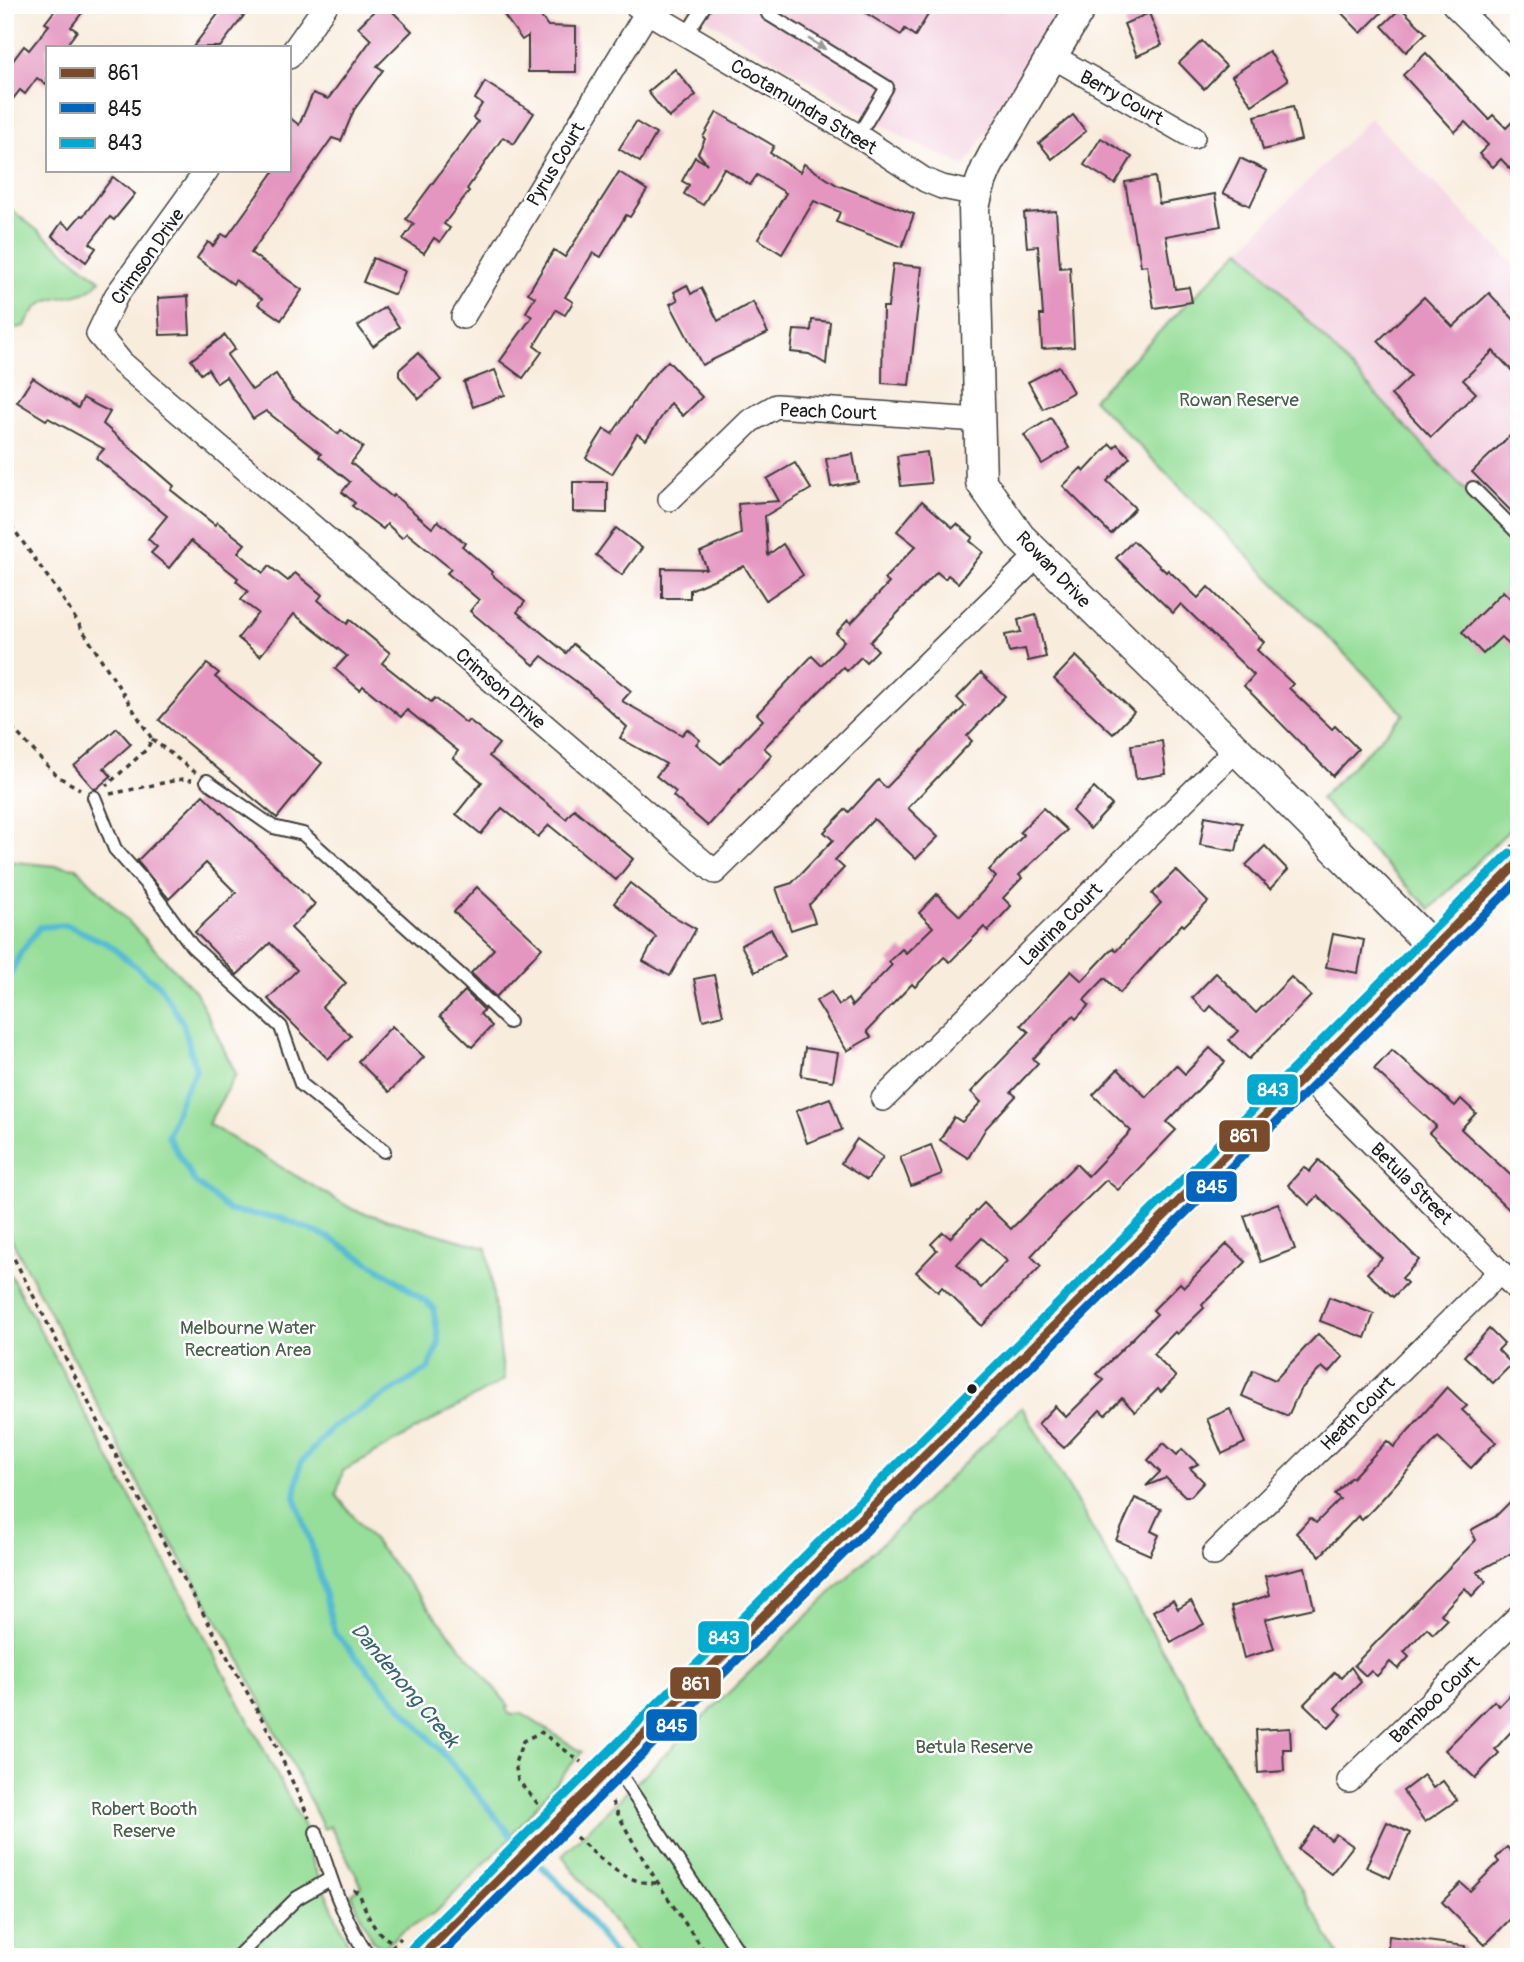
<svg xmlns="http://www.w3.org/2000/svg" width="1524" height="1962" viewBox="0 0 1524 1962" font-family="Pangolin,sans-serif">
	<rect width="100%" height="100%" fill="#fff"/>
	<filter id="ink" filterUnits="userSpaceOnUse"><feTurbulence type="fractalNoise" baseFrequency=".0143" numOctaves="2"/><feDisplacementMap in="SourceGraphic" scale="14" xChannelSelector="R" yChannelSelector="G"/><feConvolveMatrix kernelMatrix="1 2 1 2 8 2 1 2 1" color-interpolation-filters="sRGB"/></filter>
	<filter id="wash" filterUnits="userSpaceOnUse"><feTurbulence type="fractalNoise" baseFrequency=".00686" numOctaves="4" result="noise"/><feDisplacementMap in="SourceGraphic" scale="28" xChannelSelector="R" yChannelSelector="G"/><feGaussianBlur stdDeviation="1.57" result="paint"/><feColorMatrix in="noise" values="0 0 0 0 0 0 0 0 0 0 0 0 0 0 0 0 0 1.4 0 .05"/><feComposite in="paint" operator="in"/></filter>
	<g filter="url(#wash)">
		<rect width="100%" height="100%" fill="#f8ecdc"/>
		<g fill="#f3cfde">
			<polygon points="683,5 1067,5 965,166 906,139"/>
			<polygon points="1370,118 1519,269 1519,549 1241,249"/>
		</g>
		<g fill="#96de99" stroke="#597d5a" stroke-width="2">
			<path d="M8,207L100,280C77,311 44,281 25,326L5,330V211Z"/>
			<polygon points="1241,249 1519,549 1519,820 1430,909 1320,799 1404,714 1093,399"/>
			<polygon points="5,861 77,868 196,992 236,1074 208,1124 354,1210 487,1248 504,1380 343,1471 336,1495 509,1706 506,1709 510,1715 521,1713 582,1752 508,1840 436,1912 398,1934 383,1949 372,1940 351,1894 362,1886 330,1826 324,1829 234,1648 155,1515 5,1227"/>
			<polygon points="5,1265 188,1604 304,1827 312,1862 354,1957 5,1957"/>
			<polygon points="1022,1407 1340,1957 640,1957 562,1855"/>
		</g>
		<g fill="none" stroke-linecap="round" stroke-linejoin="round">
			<g stroke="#56bbd4" stroke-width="6">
				<polyline points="5,986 21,952 40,927 67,925 108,944 159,985 183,1023 196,1070 182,1096 168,1136 194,1181 230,1211 281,1218 330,1238 395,1279 433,1307 439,1343 428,1369 331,1428 300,1464 295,1497 312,1546 335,1633 447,1758 518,1844"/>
				<polyline points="534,1859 569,1893 616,1957"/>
			</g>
		</g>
		<g id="blocks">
			<g fill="#e496c0" fill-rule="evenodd">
				<polygon points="59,5 88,5 71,27 77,31 65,47 47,47 47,85 37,78 25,94 20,90 5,109 5,71 24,46 29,50 49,25 45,23"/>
				<polygon points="225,5 252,5 220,47 193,47"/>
				<polygon points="380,5 386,5 412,31 377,66 383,70 354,110 341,141 332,138 251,253 302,290 281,320 258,304 262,299 235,280 233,284 197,258 208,242 213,246 222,234 227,237 275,170 289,170 289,117 299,125 313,93 328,99 371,40 358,27"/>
				<polygon points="509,5 532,5 548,26 576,27 576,72 528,72 528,36 522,40 501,11"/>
				<polygon points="853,5 934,5 915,36 905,29 901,35"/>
				<polygon points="1334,5 1389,5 1361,33"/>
				<polygon points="1401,8 1426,33 1406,52 1382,26"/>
				<polygon points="1149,13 1162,45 1137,56 1124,24"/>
				<polygon points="1202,41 1226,66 1204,89 1179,63"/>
				<polygon points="1269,51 1288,80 1252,105 1232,76"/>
				<polygon points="1426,53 1489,119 1493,115 1506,128 1519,115 1519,178 1501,159 1493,167 1479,154 1488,145 1465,122 1455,132 1403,75"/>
				<polygon points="675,69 696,95 669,118 648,92"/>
				<polygon points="485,82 534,113 514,144 503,137 467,189 469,191 444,224 450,228 440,242 434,238 424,253 403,239 414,224 406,219 478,122 473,118 482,104 475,99"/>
				<polygon points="1293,106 1301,140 1263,150 1255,116"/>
				<polygon points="717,112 774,146 770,153 800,172 804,164 837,185 914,214 902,247 836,222 840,212 814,201 782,254 758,239 786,193 757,175 750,185 724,168 703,205 684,194 689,185 682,181 695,157 707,164 698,153 705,139 703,137"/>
				<polygon points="1073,115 1086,131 1052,159 1039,143"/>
				<polygon points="636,122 656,134 640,162 619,149"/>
				<polygon points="1101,138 1132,157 1115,184 1084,165"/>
				<polygon points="1240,158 1267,171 1250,206 1223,193"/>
				<polygon points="619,172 647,190 630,217 626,215 601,257 593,253 565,297 573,302 565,315 556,310 534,346 542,352 523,378 500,361 532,317 526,312 535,297 528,293 554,250 565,257"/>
				<polygon points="113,177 135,194 114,220 110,217 90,243 96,248 86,262 52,236 62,222 70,228 81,215 83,216"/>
				<polygon points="1155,177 1159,204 1215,194 1221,226 1166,236 1175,289 1189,287 1192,302 1154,308 1147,265 1141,266 1137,241 1135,241 1125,182"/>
				<polygon points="1056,211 1060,268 1070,267 1074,347 1042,349 1040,315 1043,315 1038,246 1027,247 1024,213"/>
				<polygon points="373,258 405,271 395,295 363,282"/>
				<polygon points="893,264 922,267 909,385 882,383 883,307 888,307"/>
				<polygon points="687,285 691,294 701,288 718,321 753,302 768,333 702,365 670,304 678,300 674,292"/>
				<polygon points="1489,293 1519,325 1519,378 1493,351 1463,380 1476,393 1431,437 1391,395 1411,376 1378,341 1424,297 1453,327"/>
				<polygon points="188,296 190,334 160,335 158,298"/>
				<polygon points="385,307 399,327 373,346 358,326"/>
				<polygon points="812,320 830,322 826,364 809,354 791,352 794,330 811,331"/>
				<polygon points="225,335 235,349 227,355 252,390 276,374 292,398 338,434 341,430 363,447 351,463 392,497 394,495 432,528 438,521 465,543 462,546 492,572 491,574 525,602 517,612 566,653 573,644 631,691 622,701 682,735 687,729 700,740 696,744 721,764 763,720 757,714 812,656 821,665 844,641 836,633 848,620 851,623 889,583 884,579 916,546 897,531 922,501 953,528 957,524 973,537 970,541 983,552 958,583 948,575 945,579 937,572 870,642 878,650 866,662 861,657 847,671 843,667 764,748 772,755 708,826 673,796 676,792 656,776 666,764 620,738 627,727 586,689 542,656 534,665 470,611 479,600 447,573 451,569 407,533 402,538 387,524 383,529 352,506 355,503 342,492 350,482 319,457 321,454 266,411 253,419 226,377 217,383 208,369 201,374 191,360"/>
				<polygon points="418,353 441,380 419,399 399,376 399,370"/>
				<polygon points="668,361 702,397 683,416 671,403 646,440 637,434 612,474 586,458 604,429 612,434 650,379"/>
				<polygon points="1059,366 1073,392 1043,409 1028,382"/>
				<polygon points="495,370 505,395 473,407 464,382"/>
				<polygon points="33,378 78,408 83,398 110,412 103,424 174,486 171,490 215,525 217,522 245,544 238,552 263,573 269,566 288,581 295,573 322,595 318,600 347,624 350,620 390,653 382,663 431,702 435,698 466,723 469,720 499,744 489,756 566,819 574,809 633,859 616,880 549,825 538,837 502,808 481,834 456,814 482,782 453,758 458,751 407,710 401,717 363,686 360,690 335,669 347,656 294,614 260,656 238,638 258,613 241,600 248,591 236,581 238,578 191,541 169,568 151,553 157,547 148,539 167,516 96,458 104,449 48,418 46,420 17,402"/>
				<polygon points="1051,418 1069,448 1042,464 1024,435"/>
				<polygon points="1519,427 1519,519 1472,472"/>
				<polygon points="1110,444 1114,448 1117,444 1130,457 1107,481 1135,508 1111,534 1063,486 1081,468 1084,472"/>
				<polygon points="927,452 931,483 901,486 897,456"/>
				<polygon points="853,454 858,482 831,487 826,459"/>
				<polygon points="795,463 811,489 765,516 768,555 783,544 803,575 766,600 744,566 690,590 690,598 662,598 662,568 707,569 700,552 741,534 738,504 779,501 767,479"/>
				<polygon points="573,482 607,482 607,513 573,512"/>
				<polygon points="616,528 642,548 622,575 596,555"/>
				<polygon points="1133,541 1166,572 1168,570 1198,598 1208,587 1264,642 1257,650 1293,684 1289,688 1332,729 1335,726 1358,749 1333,776 1244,686 1254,675 1181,604 1173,613 1116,558"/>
				<polygon points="1503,591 1519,607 1519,654 1501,637 1483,654 1462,632"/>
				<polygon points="1036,615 1046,657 1028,661 1025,649 1009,652 1005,635 1021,632 1018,620"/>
				<polygon points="1076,656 1134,712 1113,734 1054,679"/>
				<polygon points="207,664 219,673 215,677 322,763 277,818 159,720"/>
				<polygon points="981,673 1005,696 967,736 972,741 908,808 938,837 916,859 874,819 835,860 844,868 809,905 815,922 791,930 776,888 792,883 833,840 824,832 846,809 849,812 878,780 886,788 965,706 957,698"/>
				<polygon points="117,728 131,744 104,768 111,776 96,789 93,788 74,766"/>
				<polygon points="1162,741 1166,774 1136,779 1131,745"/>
				<polygon points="1094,788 1112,805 1090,829 1072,811"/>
				<polygon points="203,795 315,904 291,928 346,983 322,1007 351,1036 328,1059 268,999 297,970 270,943 237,975 195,932 236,893 206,863 169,899 137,861"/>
				<polygon points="1043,808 1067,830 1019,875 1022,878 1003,898 1011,906 988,931 984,927 950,962 944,957 915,987 912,984 867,1031 871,1037 847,1051 816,1001 831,992 839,1005 848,999 852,1006 892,965 889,961 902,949 906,953 933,927 919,913 937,894 960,916 996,877 989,870 1024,835 1020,832"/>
				<polygon points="1205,816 1242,823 1236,851 1200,845"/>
				<polygon points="1265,846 1288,870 1270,889 1246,865"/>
				<polygon points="1176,870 1208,902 1184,926 1182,924 1120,993 1105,978 1084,1000 1089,1005 1076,1019 1073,1016 1033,1059 1038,1063 1011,1092 1016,1096 986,1128 968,1158 940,1140 954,1117 962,1122 981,1102 971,1092 1029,1032 1021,1025 1071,971 1082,981 1113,948 1116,951 1161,903 1152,894"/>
				<polygon points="630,883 666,912 696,929 670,976 643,961 656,937 614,903"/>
				<polygon points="477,887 542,948 496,997 471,973 494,949 454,912"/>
				<polygon points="771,929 785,956 755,972 741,945"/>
				<polygon points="1333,934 1364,940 1358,973 1326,967"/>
				<polygon points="1216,973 1256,1013 1291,977 1311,996 1249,1059 1229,1040 1238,1031 1211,1006 1206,1012 1192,998"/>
				<polygon points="714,975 723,1015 703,1020 694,979"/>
				<polygon points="465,991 484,1010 480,1014 492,1026 472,1047 440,1016"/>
				<polygon points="392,1026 424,1057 389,1092 358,1061"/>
				<polygon points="805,1048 838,1053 833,1081 801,1076"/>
				<path d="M1210,1048L1225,1062L1167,1122L1176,1130L1118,1190L1106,1180L1060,1225L1031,1256L1041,1266L982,1326L942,1287L938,1292L916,1272L937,1250L931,1244L943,1232L950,1238L984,1203L1011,1229L1076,1164L1088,1176L1131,1131L1093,1095L1118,1069L1146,1097L1176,1065L1185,1074ZM982,1238L1007,1261L981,1288L957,1264Z"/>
				<polygon points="1392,1050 1455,1106 1461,1099 1476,1113 1461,1129 1519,1183 1519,1219 1429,1133 1436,1126 1374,1069"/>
				<polygon points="830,1098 842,1130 807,1143 796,1111"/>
				<polygon points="857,1139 883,1157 867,1180 841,1163"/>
				<polygon points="931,1145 942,1174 911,1186 900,1157"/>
				<polygon points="1319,1160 1419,1260 1402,1278 1407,1283 1393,1297 1367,1273 1382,1258 1318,1196 1309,1205 1288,1185 1304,1167 1309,1172"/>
				<polygon points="1278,1203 1295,1249 1261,1262 1244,1216"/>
				<polygon points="1227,1244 1246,1262 1202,1305 1204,1308 1177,1334 1175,1332 1153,1354 1176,1377 1161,1392 1158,1389 1135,1412 1122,1398 1105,1415 1100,1410 1064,1448 1038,1424 1055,1406 1066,1417 1104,1380 1097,1374 1157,1314 1153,1310 1180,1283 1184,1287"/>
				<polygon points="1329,1297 1374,1314 1365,1338 1320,1321"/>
				<polygon points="1489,1329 1504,1344 1498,1350 1512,1364 1493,1383 1464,1356"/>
				<polygon points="1318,1334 1343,1357 1329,1373 1322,1367 1300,1390 1288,1416 1242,1396 1253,1370 1275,1380"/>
				<polygon points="1447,1387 1467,1406 1462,1410 1496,1442 1471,1468 1438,1437 1374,1508 1362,1520 1358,1516 1320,1556 1296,1533 1310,1518 1316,1523 1340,1499 1335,1494 1351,1477 1352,1478 1387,1441 1394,1447"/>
				<polygon points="1230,1409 1245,1443 1222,1454 1207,1419"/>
				<polygon points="1164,1443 1177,1455 1182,1449 1198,1464 1190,1468 1204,1482 1191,1496 1185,1496 1166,1478 1146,1486 1160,1472 1148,1460"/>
				<polygon points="1519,1493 1519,1549 1477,1572 1486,1581 1472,1596 1465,1588 1441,1614 1447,1620 1433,1634 1427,1628 1404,1652 1409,1657 1398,1669 1390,1662 1377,1676 1371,1671 1366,1676 1354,1665 1476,1540 1471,1530 1495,1517"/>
				<polygon points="1135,1498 1161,1509 1151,1531 1159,1535 1150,1555 1116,1540"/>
				<polygon points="1305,1567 1314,1608 1265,1619 1274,1649 1244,1658 1231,1607 1270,1595 1265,1576"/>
				<polygon points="1173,1600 1178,1609 1191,1601 1204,1624 1171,1642 1153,1611"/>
				<polygon points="1351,1667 1361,1682 1335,1708 1342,1714 1329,1728 1304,1704 1335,1672 1341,1678"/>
				<polygon points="1519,1685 1519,1723 1495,1749 1499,1753 1475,1778 1445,1750 1494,1701 1499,1706"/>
				<polygon points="1290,1728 1291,1749 1283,1749 1284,1771 1258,1773 1256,1730"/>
				<polygon points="1424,1775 1433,1788 1443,1781 1457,1800 1425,1822 1403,1791"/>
				<polygon points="1387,1822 1410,1833 1390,1878 1366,1867"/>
				<polygon points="1315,1827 1331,1840 1336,1834 1353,1846 1331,1874 1298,1849"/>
				<polygon points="1507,1847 1519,1860 1519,1910 1485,1945 1442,1902 1461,1883 1470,1891 1499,1862 1496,1858"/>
				<polygon points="1389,1936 1465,1946 1464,1957 1387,1957"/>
			</g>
		</g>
	</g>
	<g filter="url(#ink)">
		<use href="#blocks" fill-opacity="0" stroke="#3d3b39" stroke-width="2"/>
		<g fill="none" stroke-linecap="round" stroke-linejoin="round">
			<defs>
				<g id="service">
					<polyline points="774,5 768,14 887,87 858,136"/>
					<polyline points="686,35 705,5"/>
					<polyline points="1473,488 1519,534"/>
					<polyline points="207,781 273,827 303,834 468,982 509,1022"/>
					<polyline points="94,797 115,849 148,886 192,946 281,1027 301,1084 384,1151"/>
					<polyline points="614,1765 742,1957"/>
					<path d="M316,1832C329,1875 343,1920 369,1957"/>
					<polyline points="237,1957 297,1898 330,1879"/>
				</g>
				<g id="minor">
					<polyline points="636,5 858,136 925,180 942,187 977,194"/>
					<polyline points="1454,5 1519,69"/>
					<polyline points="1052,56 1193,137"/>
					<polyline points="289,57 326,5"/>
					<polyline points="207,170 116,296 98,334 122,363 715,872 1038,555"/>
					<polyline points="463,317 647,12"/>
					<polyline points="670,499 750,421 776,406 978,420"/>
					<polyline points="1304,1075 1519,1291"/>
					<polyline points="883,1099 1236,749"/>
					<polyline points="1214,1554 1500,1272"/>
					<polyline points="1349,1781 1519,1616"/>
				</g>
				<path id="tertiary" d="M1082,5L993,156C983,173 978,188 974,208L981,482L1020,537L1236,749L1432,946"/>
				<g id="secondary">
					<polyline points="571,1807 1519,862"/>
					<polyline points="421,1957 529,1849"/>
				</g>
			</defs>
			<use href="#service" stroke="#3d3b39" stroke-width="16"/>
			<use href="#minor" stroke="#3d3b39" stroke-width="26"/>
			<use href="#tertiary" stroke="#3d3b39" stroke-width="33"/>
			<use href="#secondary" stroke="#3d3b39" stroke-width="37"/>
			<g stroke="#3d3b39" stroke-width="3.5" stroke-dasharray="5 5" stroke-linecap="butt">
				<polyline points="5,517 59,593 152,739 147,749 106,786"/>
				<polyline points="5,720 57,776 80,789"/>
				<polyline points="152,739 196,773"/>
				<polyline points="110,794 182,779 192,780"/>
				<polyline points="5,1241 125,1473 272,1737 309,1818"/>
				<path d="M612,1802C639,1857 673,1907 709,1957"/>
				<polyline points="538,1804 518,1780 515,1763 523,1741 541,1732 581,1762"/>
				<path d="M576,1837C599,1857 623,1884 656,1883"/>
				<path d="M353,1890L359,1893C368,1915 372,1933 395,1943"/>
				<polyline points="384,1954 401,1938"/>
			</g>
			<use href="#service" stroke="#fff" stroke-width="12"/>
			<use href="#minor" stroke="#fff" stroke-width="23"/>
			<use href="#tertiary" stroke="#fff" stroke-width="30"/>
			<use href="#secondary" stroke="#fff" stroke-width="33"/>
			<defs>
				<polyline id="secondary-bridge" points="529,1849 571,1807"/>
			</defs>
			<use href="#secondary-bridge" stroke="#3d3b39" stroke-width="37" stroke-linecap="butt"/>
			<polyline stroke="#3d3b39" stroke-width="3.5" stroke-dasharray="5 5" stroke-linecap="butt" points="460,1897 502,1854"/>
			<use href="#secondary-bridge" stroke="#fff" stroke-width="33"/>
			<defs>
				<polyline id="bus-1" points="421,1957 1519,862"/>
				<polyline id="bus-2" points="439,1957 1519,880"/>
				<polyline id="bus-3" points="412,1948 1510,853"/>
			</defs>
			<use href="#bus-1" stroke="#fff" stroke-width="14"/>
			<use href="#bus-2" stroke="#fff" stroke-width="14"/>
			<use href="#bus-3" stroke="#fff" stroke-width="14"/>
			<use href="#bus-1" stroke="#7a4b2a" stroke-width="9"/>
			<use href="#bus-2" stroke="#0065bd" stroke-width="9"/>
			<use href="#bus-3" stroke="#00a9ce" stroke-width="9"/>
		</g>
		<defs><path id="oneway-solid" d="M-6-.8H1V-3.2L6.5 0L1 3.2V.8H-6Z" transform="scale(1.75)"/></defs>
		<use fill="#999" href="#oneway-solid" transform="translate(817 44) rotate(32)"/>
	</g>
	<circle fill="#1c1c1c" stroke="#fff" stroke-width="2.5" cx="972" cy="1389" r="6"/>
	<g text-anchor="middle" stroke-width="5" stroke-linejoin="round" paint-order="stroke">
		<g font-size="19" fill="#1c1c1c" stroke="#fff">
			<text transform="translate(1122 97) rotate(29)" y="7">Berry Court</text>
			<text transform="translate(804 106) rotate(31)" y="7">Cootamundra Street</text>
			<text transform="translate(555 164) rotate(-59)" y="7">Pyrus Court</text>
			<text transform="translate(147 256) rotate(-55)" y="7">Crimson Drive</text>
			<text transform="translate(828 411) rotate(2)" y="7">Peach Court</text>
			<text transform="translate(1054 569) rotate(46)" y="7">Rowan Drive</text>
			<text transform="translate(501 688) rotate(41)" y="7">Crimson Drive</text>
			<text transform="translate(1060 924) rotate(-45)" y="7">Laurina Court</text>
			<text transform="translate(1412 1183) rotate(45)" y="7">Betula Street</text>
			<text transform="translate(1357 1413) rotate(-45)" y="7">Heath Court</text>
			<text transform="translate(1434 1699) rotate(-44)" y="7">Bamboo Court</text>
		</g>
		<g font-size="19" fill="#476048" stroke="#fff">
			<text x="1239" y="406">Rowan Reserve</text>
			<text x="248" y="1334">Melbourne Water<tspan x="248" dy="22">Recreation Area</tspan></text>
			<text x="974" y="1753">Betula Reserve</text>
			<text x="144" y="1815">Robert Booth<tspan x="144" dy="22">Reserve</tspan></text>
		</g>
		<g font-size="21" font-style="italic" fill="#36646f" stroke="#fff">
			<text transform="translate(405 1685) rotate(50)" y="7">Dandenong Creek</text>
		</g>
	</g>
	<g stroke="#fff" stroke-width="2.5">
		<rect x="1246" y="1073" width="53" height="33" rx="7" fill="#00a9ce"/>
		<rect x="1218" y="1119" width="53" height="34" rx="7" fill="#7a4b2a"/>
		<rect x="1185" y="1170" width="53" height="33" rx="7" fill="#0065bd"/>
		<rect x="697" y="1620" width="53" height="34" rx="7" fill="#00a9ce"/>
		<rect x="669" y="1666" width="53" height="34" rx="7" fill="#7a4b2a"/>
		<rect x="645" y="1708" width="53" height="34" rx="7" fill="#0065bd"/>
	</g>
	<g font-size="19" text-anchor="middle" font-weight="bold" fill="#fff">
		<text x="1273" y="1096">843</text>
		<text x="1244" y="1142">861</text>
		<text x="1212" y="1193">845</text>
		<text x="724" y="1644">843</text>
		<text x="696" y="1690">861</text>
		<text x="672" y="1732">845</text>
	</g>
	<rect width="1524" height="1962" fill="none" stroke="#fff" stroke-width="28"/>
	<rect x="46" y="46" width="245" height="126" fill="#ffffff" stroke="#a4a4a4" stroke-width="2"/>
	<rect x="60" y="68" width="35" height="10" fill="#7a4b2a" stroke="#a4a4a4" stroke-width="2"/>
	<text x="108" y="80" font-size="21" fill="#1c1c1c">861</text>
	<rect x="60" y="103" width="35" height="10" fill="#0065bd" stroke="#a4a4a4" stroke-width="2"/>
	<text x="108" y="116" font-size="21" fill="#1c1c1c">845</text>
	<rect x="60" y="138" width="35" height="10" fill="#00a9ce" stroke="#a4a4a4" stroke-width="2"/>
	<text x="108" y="150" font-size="21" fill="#1c1c1c">843</text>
</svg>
